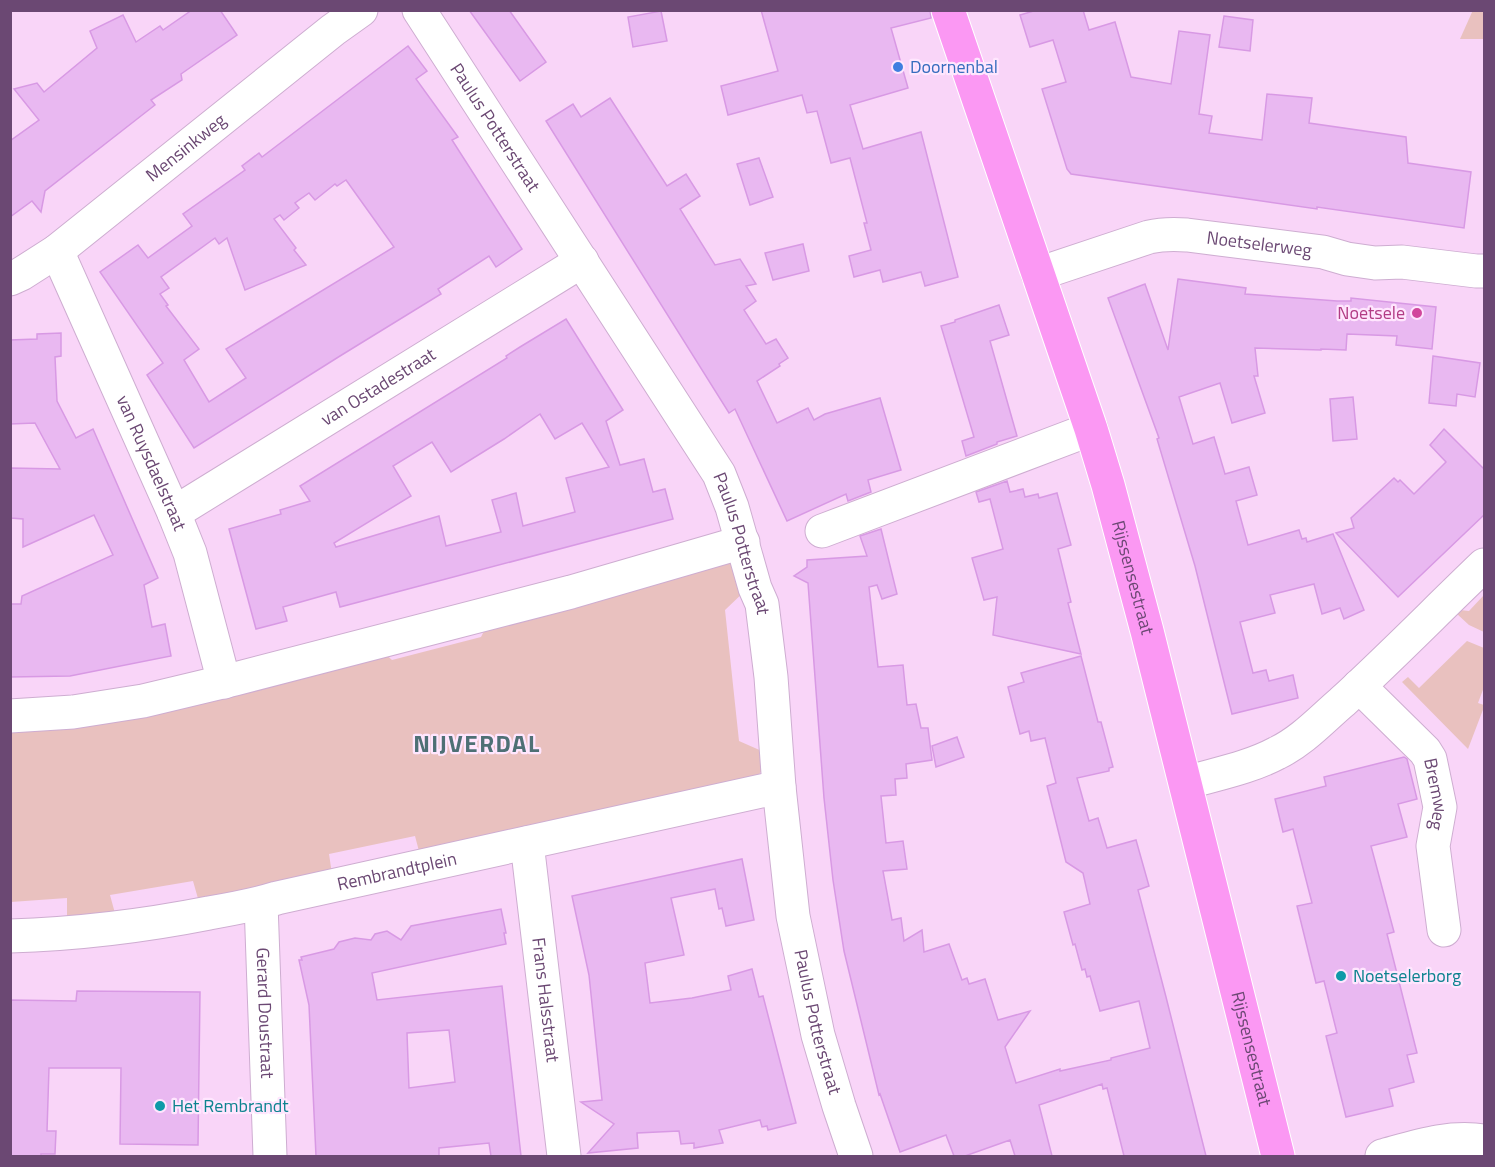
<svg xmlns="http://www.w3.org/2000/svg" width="1495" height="1167" viewBox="0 0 1495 1167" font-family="'Titillium Web',sans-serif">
	<rect width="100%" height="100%" fill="#fce0fa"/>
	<rect fill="#f9d5f8" x="11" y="11" width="1473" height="1145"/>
	<g fill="#e9c1bf">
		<polygon points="1473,10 1484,11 1484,39 1460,39"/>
		<polygon points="722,558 740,568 746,590 725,610 739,741 764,752 762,770 758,776 420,855 415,836 329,854 332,874 199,902 193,881 110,895 116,917 67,922 67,898 11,902 11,727 383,652 392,660 481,637 487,625"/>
		<polygon points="1484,595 1484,632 1469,625 1456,613 1460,610 1469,611"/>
		<polygon points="1467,641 1484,648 1484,687 1478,703 1484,705 1484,707 1468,749 1402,682 1408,677 1419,688"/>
	</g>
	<g fill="#e9b8f1" stroke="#d899e4" stroke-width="1.5" fill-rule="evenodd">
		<polygon points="192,10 220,10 237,35 181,74 182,80 151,100 155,105 45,191 41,212 32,201 10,217 10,141 39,120 14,89 37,83 44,92 97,48 90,31 123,15 136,42 160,26 163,30"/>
		<polygon points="469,10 509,10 546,62 520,81"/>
		<polygon points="761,10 930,10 931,18 891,28 908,88 850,105 863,149 921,132 958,277 925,286 921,272 883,282 880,270 854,277 849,256 871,250 864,223 867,223 850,158 831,163 817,111 807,113 802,95 728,115 721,86 778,71"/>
		<polygon points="1037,10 1083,10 1089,30 1115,22 1131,77 1171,84 1179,31 1210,35 1199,114 1212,116 1209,133 1262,140 1267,94 1312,98 1309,123 1406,137 1408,163 1471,172 1464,228 1317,207 1317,209 1241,198 1071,174 1067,169 1042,89 1066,82 1053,40 1030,47 1020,15"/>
		<polygon points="661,11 667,41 633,47 628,17"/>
		<polygon points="1224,16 1253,20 1250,51 1219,47"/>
		<path d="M408,46L427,71L416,79L458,137L452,140L522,249L496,267L489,256L438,289L441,294L340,356L194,448L147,375L163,363L100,272L138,245L148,258L192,226L183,214L245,170L242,166L259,153L262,157ZM346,180L394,247L226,349L246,378L209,402L184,360L199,349L166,306L168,305L160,294L169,288L161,277L215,238L219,244L227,238L245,290L306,265L294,250L296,248L274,219L280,215L284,220L299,208L295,203L309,193L315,200L335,184L337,186Z"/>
		<polygon points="610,98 667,186 686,174 700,196 680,209 715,265 740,259 756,284 746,286 756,301 744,310 766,344 776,339 788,358 779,364 780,366 757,381 777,423 808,408 814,420 825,414 880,398 901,470 868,480 871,492 848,501 846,494 787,521 735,409 729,413 546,121 573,104 581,117"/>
		<polygon points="759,158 773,197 750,205 737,164"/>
		<polygon points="803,244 809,271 773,280 765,253"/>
		<polygon points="1178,279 1246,288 1245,294 1337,301 1351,301 1351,298 1436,307 1432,349 1396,345 1397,336 1347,334 1346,350 1321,349 1321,350 1255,348 1258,376 1254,376 1265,413 1232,423 1220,383 1179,397 1193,444 1214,437 1225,474 1249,467 1257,495 1236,501 1248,545 1299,530 1302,539 1306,538 1307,542 1333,534 1364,610 1344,619 1340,608 1322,614 1314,584 1270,595 1275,613 1240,622 1253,673 1266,670 1269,681 1293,675 1298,698 1232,714 1195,566 1157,439 1159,438 1108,298 1145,284 1168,350"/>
		<polygon points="999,305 1009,335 990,341 1017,436 997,442 997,444 966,456 962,441 974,437 941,326 955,322 955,320"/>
		<path d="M566,319L623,410L606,421L620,465L644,459L653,492L665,489L673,519L340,607L336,592L283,607L287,621L256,629L229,529L281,514L280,510L310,501L300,486L507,358L506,356L520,347ZM540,414L555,439L582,423L609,467L566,478L575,512L523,526L516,493L492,500L501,532L446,546L439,516L336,547L334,543L411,496L393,466L432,442L451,472L504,439Z"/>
		<polygon points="61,333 61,356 55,357 57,401 76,438 93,429 158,578 144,585 152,627 165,624 171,656 70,676 10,677 10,604 21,604 22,596 113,555 94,515 23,547 23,519 11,518 11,468 60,469 35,423 10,424 10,340 37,339 37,334"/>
		<polygon points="1433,356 1480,363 1475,397 1457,394 1456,406 1429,403"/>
		<polygon points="1353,397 1357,439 1333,441 1330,399"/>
		<polygon points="1444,429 1485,470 1485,514 1398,597 1336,533 1354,528 1351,518 1394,478 1398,482 1400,480 1414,494 1446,462 1430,445"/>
		<polygon points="1007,481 1010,492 1023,489 1025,497 1038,494 1039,498 1057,493 1071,545 1058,549 1071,602 1068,603 1081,654 993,635 997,597 984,600 972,558 1003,549 990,499 979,502 976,492"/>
		<polygon points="881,529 897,594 882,599 877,585 869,587 878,667 903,665 907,705 916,704 921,728 928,728 932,760 906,764 907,778 895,779 896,795 881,796 886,843 903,841 907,869 883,871 892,920 901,918 904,941 922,930 924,952 949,944 962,980 967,978 969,984 985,979 998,1020 1030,1011 1005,1047 1016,1083 1060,1069 1060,1071 1111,1060 1111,1058 1150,1048 1139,1001 1100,1011 1090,976 1087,977 1085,969 1082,970 1075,944 1073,945 1064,912 1090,904 1083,873 1066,862 1047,786 1056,783 1045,738 1031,741 1029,731 1020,734 1008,687 1024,682 1021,673 1081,656 1098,722 1101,722 1113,767 1109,768 1109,771 1077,778 1089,821 1098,818 1107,848 1136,840 1149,886 1138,890 1166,997 1206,1156 1124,1156 1107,1088 1103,1089 1102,1084 1039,1105 1052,1156 1015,1156 1010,1140 965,1156 954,1156 946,1135 900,1152 880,1094 879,1095 844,951 833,880 824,798 808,583 794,576 807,567 807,560 867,556 860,536"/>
		<polygon points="957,737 964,757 936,767 932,746"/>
		<polygon points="1404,757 1407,759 1417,799 1398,804 1407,837 1371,846 1394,932 1387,934 1417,1053 1407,1055 1414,1082 1389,1089 1393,1106 1346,1117 1326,1036 1337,1033 1324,981 1316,983 1297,906 1312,903 1293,829 1283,832 1275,799 1326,786 1324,777"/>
		<polygon points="742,859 754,920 726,926 722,908 719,909 715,889 671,898 684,955 645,963 650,1003 692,998 731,990 728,976 752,969 759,997 763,996 796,1123 768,1130 767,1126 762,1127 760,1120 719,1130 723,1143 694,1148 694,1143 681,1144 679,1131 637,1133 638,1148 588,1153 614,1124 581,1102 602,1100 589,975 572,896"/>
		<path d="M501,909L506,933H504L506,944L372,973L377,1000L502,986L521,1156H491L489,1143L439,1148V1156H316L309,1005L299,960H302L301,957L334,949L339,942L355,938L371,940L375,934L387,931L401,940L411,926ZM449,1030L455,1082L409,1088L407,1033Z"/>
		<polygon points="77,991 200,992 198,1145 120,1144 121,1068 49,1068 47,1131 56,1131 55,1154 41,1154 41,1156 10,1156 10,1000 76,1001"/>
	</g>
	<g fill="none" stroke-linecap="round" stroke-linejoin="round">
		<defs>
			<g id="minor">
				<path id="s1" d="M419,10L719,474L732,507L755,588L762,604L771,677L779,787L793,916L818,1035L839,1106L856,1156"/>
				<path id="s2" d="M57,251L174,513L190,553L224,682"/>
				<path id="s3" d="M1038,274L1149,237C1162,234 1174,234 1187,235L1323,252L1347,259L1375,263L1402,262L1476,271H1484"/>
				<path id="s4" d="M10,279L21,274L57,251L333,30L361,10"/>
				<path id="s5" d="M174,513L582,261"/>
				<polyline points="822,531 1091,429"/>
				<path id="s6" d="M1359,686L1425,751L1430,759L1440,807L1433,846L1444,930"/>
				<polyline points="10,716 73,712 143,701 235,679 571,592 743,542"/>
				<path d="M1186,783C1216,774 1249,768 1277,753C1302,741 1321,720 1342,702C1391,657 1437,610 1484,565"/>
				<path id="s7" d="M527,843L564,1156"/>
				<path id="s8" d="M261,903L270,1156"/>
				<path id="s9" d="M10,936C77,934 143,926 209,913C232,909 255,905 277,898L779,787"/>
				<path d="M1382,1156C1415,1147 1449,1135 1484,1141"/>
			</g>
			<g id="major">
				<path id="s10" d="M948,10L1091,429L1108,485L1147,631L1278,1156"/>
			</g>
		</defs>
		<use href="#minor" stroke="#ceadd1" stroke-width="35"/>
		<use href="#major" stroke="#fff" stroke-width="35"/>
		<use href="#minor" stroke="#fff" stroke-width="33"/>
		<use href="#major" stroke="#fb98f3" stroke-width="33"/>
	</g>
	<circle fill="#3f7fe0" stroke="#ffe6fe" stroke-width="2" cx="898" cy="67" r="6"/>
	<circle fill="#d1479c" stroke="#ffe6fe" stroke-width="2" cx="1417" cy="313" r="6"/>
	<g fill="#0f9aa8" stroke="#ffe6fe" stroke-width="2">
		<circle cx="1341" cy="976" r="6"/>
		<circle cx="160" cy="1106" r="6"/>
	</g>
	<g text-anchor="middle" stroke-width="4.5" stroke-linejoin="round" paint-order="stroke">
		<g font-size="18" fill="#366cbe" stroke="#ffe6fe" text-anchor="start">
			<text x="910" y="73">Doornenbal</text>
		</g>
		<g font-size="18" fill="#6b4873" stroke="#ffe6fe">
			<text dy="6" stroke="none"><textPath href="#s1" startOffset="140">Paulus Potterstraat</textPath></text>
			<text dy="6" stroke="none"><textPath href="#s4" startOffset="220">Mensinkweg</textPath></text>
			<text dy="6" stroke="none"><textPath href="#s3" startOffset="228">Noetselerweg</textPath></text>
			<text dy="6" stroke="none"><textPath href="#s5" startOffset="240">van Ostadestraat</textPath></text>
			<text dy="6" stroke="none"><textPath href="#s2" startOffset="232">van Ruysdaelstraat</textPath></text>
			<text dy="6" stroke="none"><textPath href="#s1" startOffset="626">Paulus Potterstraat</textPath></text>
			<text dy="6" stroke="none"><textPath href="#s10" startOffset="597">Rijssensestraat</textPath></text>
			<text dy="6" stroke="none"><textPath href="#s6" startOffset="138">Bremweg</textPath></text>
			<text dy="6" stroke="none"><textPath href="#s9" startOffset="393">Rembrandtplein</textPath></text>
			<text dy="6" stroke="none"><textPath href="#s7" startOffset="158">Frans Halsstraat</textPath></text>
			<text dy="6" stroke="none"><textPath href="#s8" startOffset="110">Gerard Doustraat</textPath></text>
			<text dy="6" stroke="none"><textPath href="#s1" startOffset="1112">Paulus Potterstraat</textPath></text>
			<text dy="6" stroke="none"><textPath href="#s10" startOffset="1083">Rijssensestraat</textPath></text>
		</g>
		<g font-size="18" fill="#b23c85" stroke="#ffe6fe" text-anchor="end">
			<text x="1405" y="319">Noetsele</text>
		</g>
		<g font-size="18" fill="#0d838f" stroke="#ffe6fe" text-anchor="start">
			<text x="1353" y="982">Noetselerborg</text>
			<text x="172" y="1112">Het Rembrandt</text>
		</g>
		<g font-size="24" font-weight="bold" letter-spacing="1.5" fill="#4e7075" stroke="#ffe6fe">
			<text x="477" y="752">NIJVERDAL</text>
		</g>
	</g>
	<rect width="1495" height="1167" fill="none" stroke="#6b4873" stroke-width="24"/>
</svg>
